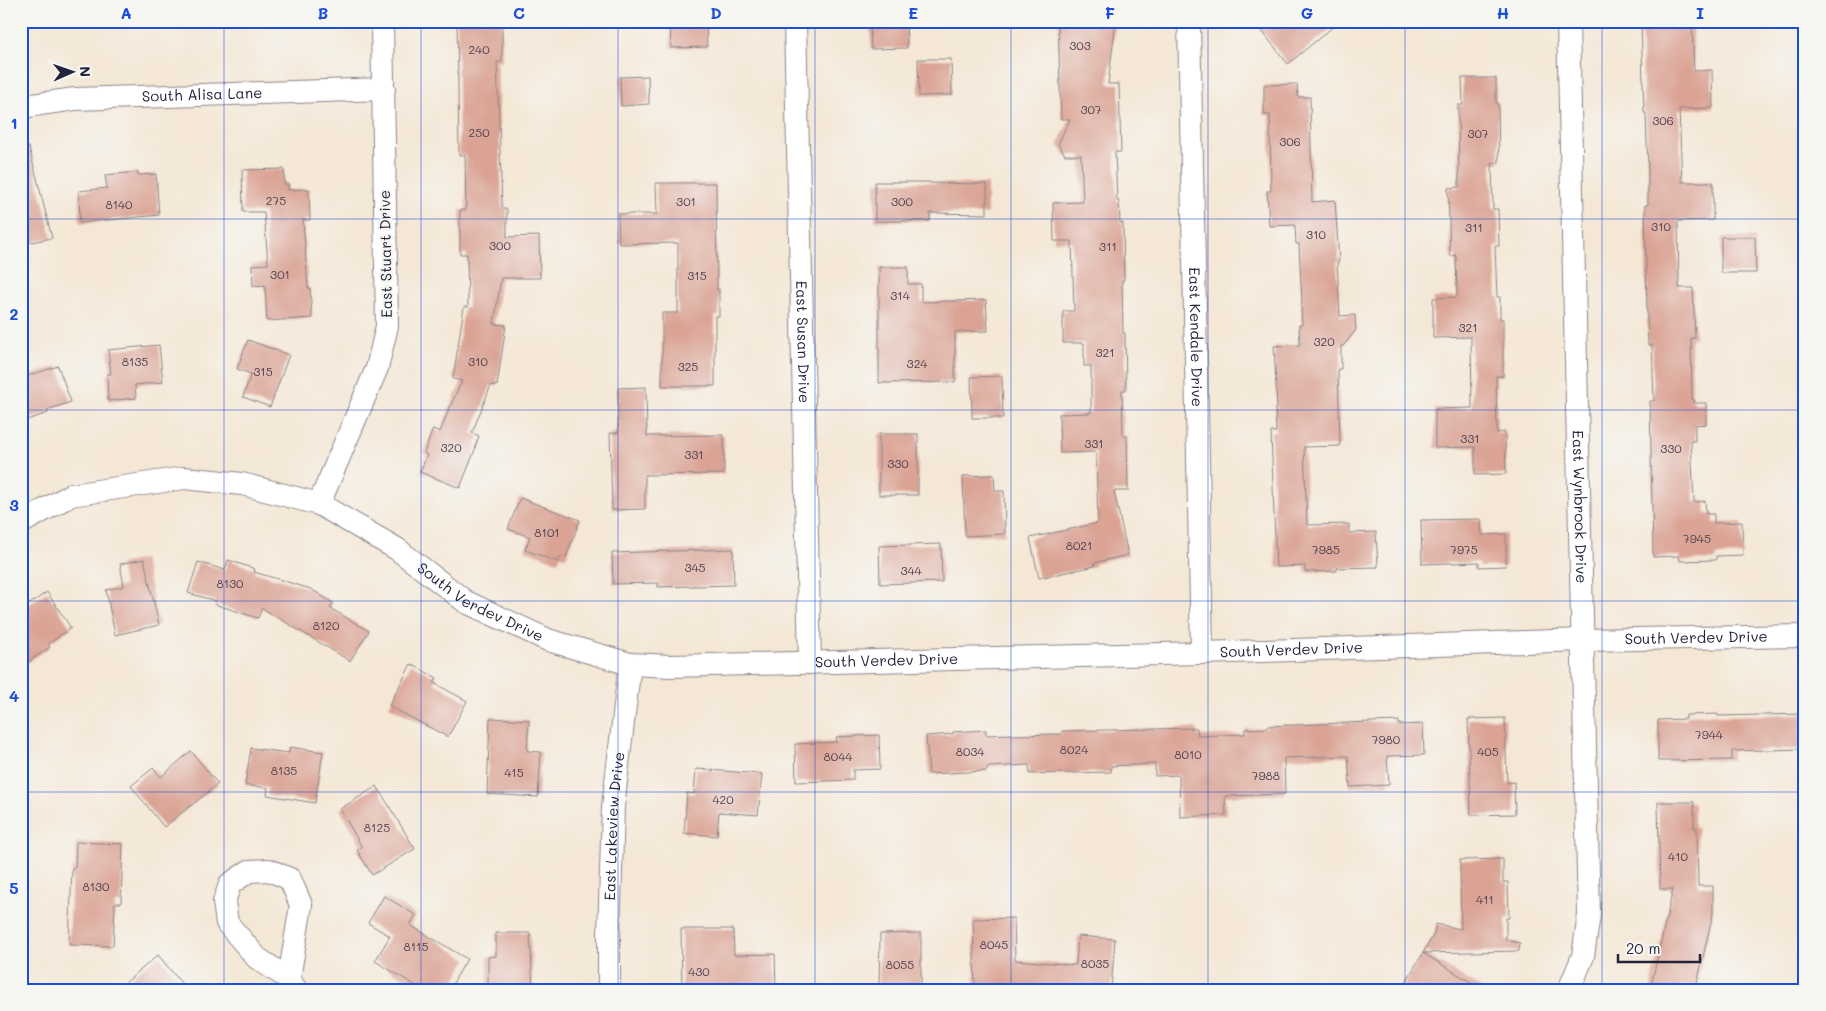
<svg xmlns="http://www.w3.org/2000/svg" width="1826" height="1011" viewBox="0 0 1826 1011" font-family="Mali,sans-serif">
	<rect width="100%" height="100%" fill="#f6f6f2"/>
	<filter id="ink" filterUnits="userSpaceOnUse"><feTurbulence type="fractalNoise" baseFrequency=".02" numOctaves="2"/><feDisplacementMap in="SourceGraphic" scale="10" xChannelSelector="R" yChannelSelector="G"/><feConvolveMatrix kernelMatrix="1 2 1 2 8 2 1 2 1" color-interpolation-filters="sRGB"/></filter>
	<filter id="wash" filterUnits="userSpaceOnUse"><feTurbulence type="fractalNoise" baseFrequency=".0096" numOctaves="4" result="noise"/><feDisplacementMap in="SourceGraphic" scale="20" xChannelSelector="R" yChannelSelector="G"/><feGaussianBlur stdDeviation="1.12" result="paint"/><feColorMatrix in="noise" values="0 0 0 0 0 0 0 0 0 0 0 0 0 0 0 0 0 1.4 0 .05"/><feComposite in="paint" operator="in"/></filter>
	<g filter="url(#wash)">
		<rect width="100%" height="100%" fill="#f4e7d5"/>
		<g id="blocks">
			<g fill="#daa394">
				<polygon points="457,21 502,21 502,62 497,62 502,209 507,209 507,237 539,236 540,278 501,278 494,324 506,325 497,386 491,385 472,433 479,436 475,447 476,447 460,488 420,472 427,455 424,453 433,429 440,432 449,409 462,381 453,379 464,307 468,307 467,254 460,254 460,210 466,210 465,155 459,155"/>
				<polygon points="670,21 706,21 707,47 671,48"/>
				<polygon points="906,21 907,48 871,49 870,22"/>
				<polygon points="1058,21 1116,21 1108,84 1119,84 1121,152 1115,152 1117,201 1119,201 1120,223 1123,223 1124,280 1122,280 1123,333 1125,333 1126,390 1122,390 1123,436 1127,436 1128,491 1114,491 1128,555 1094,563 1095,566 1039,578 1030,538 1098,523 1096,452 1060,453 1059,414 1091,413 1091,366 1084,366 1084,343 1063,343 1063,311 1074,311 1072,241 1054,241 1053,203 1083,202 1081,155 1065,155 1058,144 1070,119 1061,119"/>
				<polygon points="1254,21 1340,21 1288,64"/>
				<polygon points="1641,21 1692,21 1694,71 1712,70 1713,108 1679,109 1682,182 1713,182 1713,220 1678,221 1679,288 1693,288 1695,338 1691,338 1692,400 1695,400 1694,403 1706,403 1706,424 1695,425 1695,441 1691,441 1694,502 1705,501 1706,514 1714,514 1714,523 1742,522 1743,555 1716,556 1716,560 1680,561 1679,556 1653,557 1650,401 1654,401 1652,345 1648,345 1647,315 1645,205 1648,205 1648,171 1646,113 1644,113"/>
				<polygon points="918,59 951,59 952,95 919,96"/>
				<polygon points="648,76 649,104 621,106 620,77"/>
				<polygon points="1462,78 1496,78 1496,103 1498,103 1499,163 1492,163 1493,209 1498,209 1499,246 1495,246 1497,297 1500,297 1500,319 1503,319 1503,376 1496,376 1497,433 1505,432 1506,474 1475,475 1475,447 1435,448 1435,409 1472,408 1471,337 1433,338 1433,298 1457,297 1456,255 1450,256 1448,188 1459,187 1458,105 1463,105"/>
				<polygon points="1297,84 1298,97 1310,97 1312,202 1335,200 1339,262 1337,262 1340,316 1355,315 1356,330 1343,346 1341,346 1341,369 1338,369 1340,446 1304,447 1307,525 1349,524 1349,533 1376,532 1378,567 1337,568 1337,571 1305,572 1305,566 1276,567 1271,432 1276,432 1275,408 1277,408 1274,346 1300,345 1299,325 1302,325 1301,304 1302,304 1299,244 1296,244 1295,225 1269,226 1267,191 1271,191 1270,115 1264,115 1264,85"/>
				<polygon points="29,147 52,238 21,244 21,148"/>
				<polygon points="284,169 284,184 288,184 288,190 309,189 310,220 303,220 308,288 310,288 312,318 267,321 265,285 253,286 252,265 268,264 264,212 243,212 242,170"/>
				<polygon points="138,172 138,175 156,174 159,215 80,223 79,191 107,188 105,175"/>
				<polygon points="875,182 930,182 930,183 987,184 987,214 930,213 930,221 875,221"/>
				<polygon points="656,183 716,183 717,290 719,290 719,316 715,316 715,386 662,386 662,313 678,313 678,243 619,244 618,214 657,214"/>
				<polygon points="1721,237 1755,237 1756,273 1721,273"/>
				<polygon points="879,267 908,267 908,284 921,284 921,302 986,300 988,331 955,332 955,382 879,383"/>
				<polygon points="248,340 289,355 270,407 243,397 251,374 237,369"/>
				<polygon points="159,345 163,382 135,385 136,398 108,401 107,374 111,374 108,350"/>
				<polygon points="58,366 71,402 47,410 48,413 21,422 21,378"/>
				<polygon points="1002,376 1003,418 972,418 971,377"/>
				<polygon points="646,387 647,436 724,435 724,474 645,475 645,509 612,510 610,433 618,433 618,388"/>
				<rect x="879" y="434" width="39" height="61"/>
				<polygon points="994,475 995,491 1004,491 1005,534 965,536 963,476"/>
				<polygon points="520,498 580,520 566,557 561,556 558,562 525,550 530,537 508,529"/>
				<polygon points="1481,519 1482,535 1506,534 1506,566 1479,567 1479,562 1422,564 1421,520"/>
				<polygon points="941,544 942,582 880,584 879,546"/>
				<polygon points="733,549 734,585 658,587 658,583 613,584 612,553"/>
				<polygon points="144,559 159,625 115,635 106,590 124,586 120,564"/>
				<polygon points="228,560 255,569 254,572 311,589 333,603 330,608 369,631 350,661 262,608 258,618 214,604 216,601 188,593 198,562 225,570"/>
				<polygon points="47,592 71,628 48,644 50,647 21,667 21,610"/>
				<polygon points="411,664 437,678 434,683 467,701 448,737 389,706"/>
				<polygon points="1718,714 1718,716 1805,714 1805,749 1732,751 1732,760 1658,761 1658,720 1686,719 1686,715"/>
				<polygon points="490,718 529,720 527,751 541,752 538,797 487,794"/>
				<polygon points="1505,718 1507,783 1514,782 1515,814 1471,815 1468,719"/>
				<polygon points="1399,721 1399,725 1423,724 1424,755 1387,756 1389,785 1350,787 1348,756 1284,758 1285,794 1225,796 1226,815 1180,817 1179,775 1155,776 1155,764 1111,766 1111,772 1030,774 1029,765 987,767 987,771 929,774 926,736 953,734 953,732 986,730 986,735 1011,734 1011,735 1062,734 1062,731 1197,728 1198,736 1245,734 1245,729 1267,728 1267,726"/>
				<polygon points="879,735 880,769 853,770 853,780 796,782 795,744 837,742 836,737"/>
				<polygon points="290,747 323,752 315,803 267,795 268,788 245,785 251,748 289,753"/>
				<polygon points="191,751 218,784 164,827 131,786 153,768 161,777"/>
				<polygon points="696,769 762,774 758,815 719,812 717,836 684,833 687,793 694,794"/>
				<polygon points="377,786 415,849 372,875 357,850 362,847 340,809"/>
				<polygon points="1658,802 1694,802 1694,828 1697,828 1698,886 1713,886 1713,913 1696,988 1681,985 1680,990 1650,990 1673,889 1660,889"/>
				<polygon points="76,842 123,844 121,903 115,903 113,946 69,945 72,868 75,868"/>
				<polygon points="1503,859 1503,882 1508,882 1509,918 1506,918 1506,940 1520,943 1519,951 1423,953 1434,934 1436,924 1461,929 1460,860"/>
				<polygon points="384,896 416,915 410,925 467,959 449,990 423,990 375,961 390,936 368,923"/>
				<polygon points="1014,918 1015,960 1076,965 1078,936 1115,939 1111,990 975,990 973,919"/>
				<polygon points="681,929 733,929 734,955 775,954 776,990 682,990"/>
				<polygon points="496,933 530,933 533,990 488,990 488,957 496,956"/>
				<polygon points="921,933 921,990 879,990 880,934"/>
				<polygon points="1423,953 1484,990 1401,990"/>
				<polygon points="158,955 187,990 117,990"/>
			</g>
		</g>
	</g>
	<g filter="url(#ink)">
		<use href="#blocks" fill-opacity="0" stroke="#8b8488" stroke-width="1"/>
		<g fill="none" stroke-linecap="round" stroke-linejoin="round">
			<defs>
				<g id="street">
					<path id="s1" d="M795,21L810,663"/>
					<path id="s2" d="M1189,21L1202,653"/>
					<path id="s3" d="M1568,21L1589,915L1583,956L1569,990"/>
					<path id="s4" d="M21,108L33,105L75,99L384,89"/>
					<polyline points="319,504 377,368 387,326 382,21"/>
					<path id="s5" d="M21,523L71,495L184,478L242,484L319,504L397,549L466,602L548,640L630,664L671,666L1202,653L1583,640L1805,636"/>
					<polyline points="289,979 301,905 290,879 269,870 249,871 230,884 224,902 227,923 257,958 289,979 296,990"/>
					<path id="s6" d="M609,990V934L613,807L630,664"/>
				</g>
			</defs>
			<use href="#street" stroke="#8b8488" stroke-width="24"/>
			<use href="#street" stroke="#fff" stroke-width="22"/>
		</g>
	</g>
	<path fill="none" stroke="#1d4ed8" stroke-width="1" stroke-opacity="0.55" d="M224,21V990M421,21V990M618,21V990M815,21V990M1011,21V990M1208,21V990M1405,21V990M1602,21V990M21,219H1805M21,410H1805M21,601H1805M21,792H1805"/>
	<g text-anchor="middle" stroke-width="5" stroke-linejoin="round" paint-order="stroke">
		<g font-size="12" fill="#504251">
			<text x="1080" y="50">303</text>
			<text x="479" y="54">240</text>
			<text x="1091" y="114">307</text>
			<text x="1663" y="125">306</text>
			<text x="479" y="137">250</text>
			<text x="1478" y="138">307</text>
			<text x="1290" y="146">306</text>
			<text x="276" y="205">275</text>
			<text x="686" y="206">301</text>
			<text x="902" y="206">300</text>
			<text x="119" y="209">8140</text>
			<text x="1661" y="231">310</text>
			<text x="1474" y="232">311</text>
			<text x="1316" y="239">310</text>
			<text x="500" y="250">300</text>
			<text x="1108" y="251">311</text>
			<text x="280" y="279">301</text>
			<text x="697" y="280">315</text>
			<text x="900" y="300">314</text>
			<text x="1468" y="332">321</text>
			<text x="1324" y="346">320</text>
			<text x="1105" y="357">321</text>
			<text x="135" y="366">8135</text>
			<text x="478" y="366">310</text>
			<text x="917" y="368">324</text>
			<text x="688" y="371">325</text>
			<text x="263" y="376">315</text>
			<text x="1470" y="443">331</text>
			<text x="1094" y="448">331</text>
			<text x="451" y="452">320</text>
			<text x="1671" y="453">330</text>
			<text x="694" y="459">331</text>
			<text x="898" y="468">330</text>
			<text x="547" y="537">8101</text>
			<text x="1697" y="543">7945</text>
			<text x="1079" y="550">8021</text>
			<text x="1326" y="554">7985</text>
			<text x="1464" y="554">7975</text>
			<text x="695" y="572">345</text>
			<text x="911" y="575">344</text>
			<text x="230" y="588">8130</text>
			<text x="326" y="630">8120</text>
			<text x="1709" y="739">7944</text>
			<text x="1386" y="744">7980</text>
			<text x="1074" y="754">8024</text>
			<text x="970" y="756">8034</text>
			<text x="1488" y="756">405</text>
			<text x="1188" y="759">8010</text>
			<text x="838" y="761">8044</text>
			<text x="284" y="775">8135</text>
			<text x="514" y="777">415</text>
			<text x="1266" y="780">7988</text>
			<text x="723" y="804">420</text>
			<text x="377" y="832">8125</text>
			<text x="1678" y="861">410</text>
			<text x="96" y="891">8130</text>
			<text x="1485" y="904">411</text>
			<text x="994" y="949">8045</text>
			<text x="416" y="951">8115</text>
			<text x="1095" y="968">8035</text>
			<text x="900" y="969">8055</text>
			<text x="699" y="976">430</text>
		</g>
		<g font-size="15" fill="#22223b" stroke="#f6f6f2">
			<text dy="5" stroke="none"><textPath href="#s4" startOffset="182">South Alisa Lane</textPath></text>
			<text transform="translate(386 254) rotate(-91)" y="5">East Stuart Drive</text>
			<text dy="5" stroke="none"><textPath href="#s2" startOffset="316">East Kendale Drive</textPath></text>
			<text dy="5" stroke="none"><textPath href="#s1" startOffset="321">East Susan Drive</textPath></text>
			<text dy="5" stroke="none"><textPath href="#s3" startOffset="486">East Wynbrook Drive</textPath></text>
			<text dy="5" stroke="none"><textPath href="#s5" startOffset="499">South Verdev Drive</textPath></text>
			<text dy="5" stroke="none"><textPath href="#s5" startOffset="1729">South Verdev Drive</textPath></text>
			<text dy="5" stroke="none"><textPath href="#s5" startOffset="1324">South Verdev Drive</textPath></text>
			<text dy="5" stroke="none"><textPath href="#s5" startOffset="919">South Verdev Drive</textPath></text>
			<text dy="5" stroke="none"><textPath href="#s6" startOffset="164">East Lakeview Drive</textPath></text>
		</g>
	</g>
	<rect width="1826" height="1011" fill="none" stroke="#f6f6f2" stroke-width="55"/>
	<g transform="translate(72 72) rotate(88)" stroke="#f6f6f2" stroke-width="4" paint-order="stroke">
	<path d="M0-4L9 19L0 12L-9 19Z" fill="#22223b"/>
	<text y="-8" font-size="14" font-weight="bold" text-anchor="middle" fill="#22223b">N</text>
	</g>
	<path d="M1618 954v8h82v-8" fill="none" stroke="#22223b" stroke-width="2.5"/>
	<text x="1626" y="954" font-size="15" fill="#22223b" stroke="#f6f6f2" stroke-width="4" paint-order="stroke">20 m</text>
	<rect x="28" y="28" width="1770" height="956" fill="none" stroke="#1d4ed8" stroke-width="2"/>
	<g font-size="16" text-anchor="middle" font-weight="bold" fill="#1d4ed8">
		<text x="126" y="19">A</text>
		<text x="323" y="19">B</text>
		<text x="519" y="19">C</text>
		<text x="716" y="19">D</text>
		<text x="913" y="19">E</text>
		<text x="1110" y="19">F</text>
		<text x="1307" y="19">G</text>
		<text x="1503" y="19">H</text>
		<text x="1700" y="19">I</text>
		<text x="14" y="129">1</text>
		<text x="14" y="320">2</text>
		<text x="14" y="511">3</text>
		<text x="14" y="702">4</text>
		<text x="14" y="894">5</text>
	</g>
</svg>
